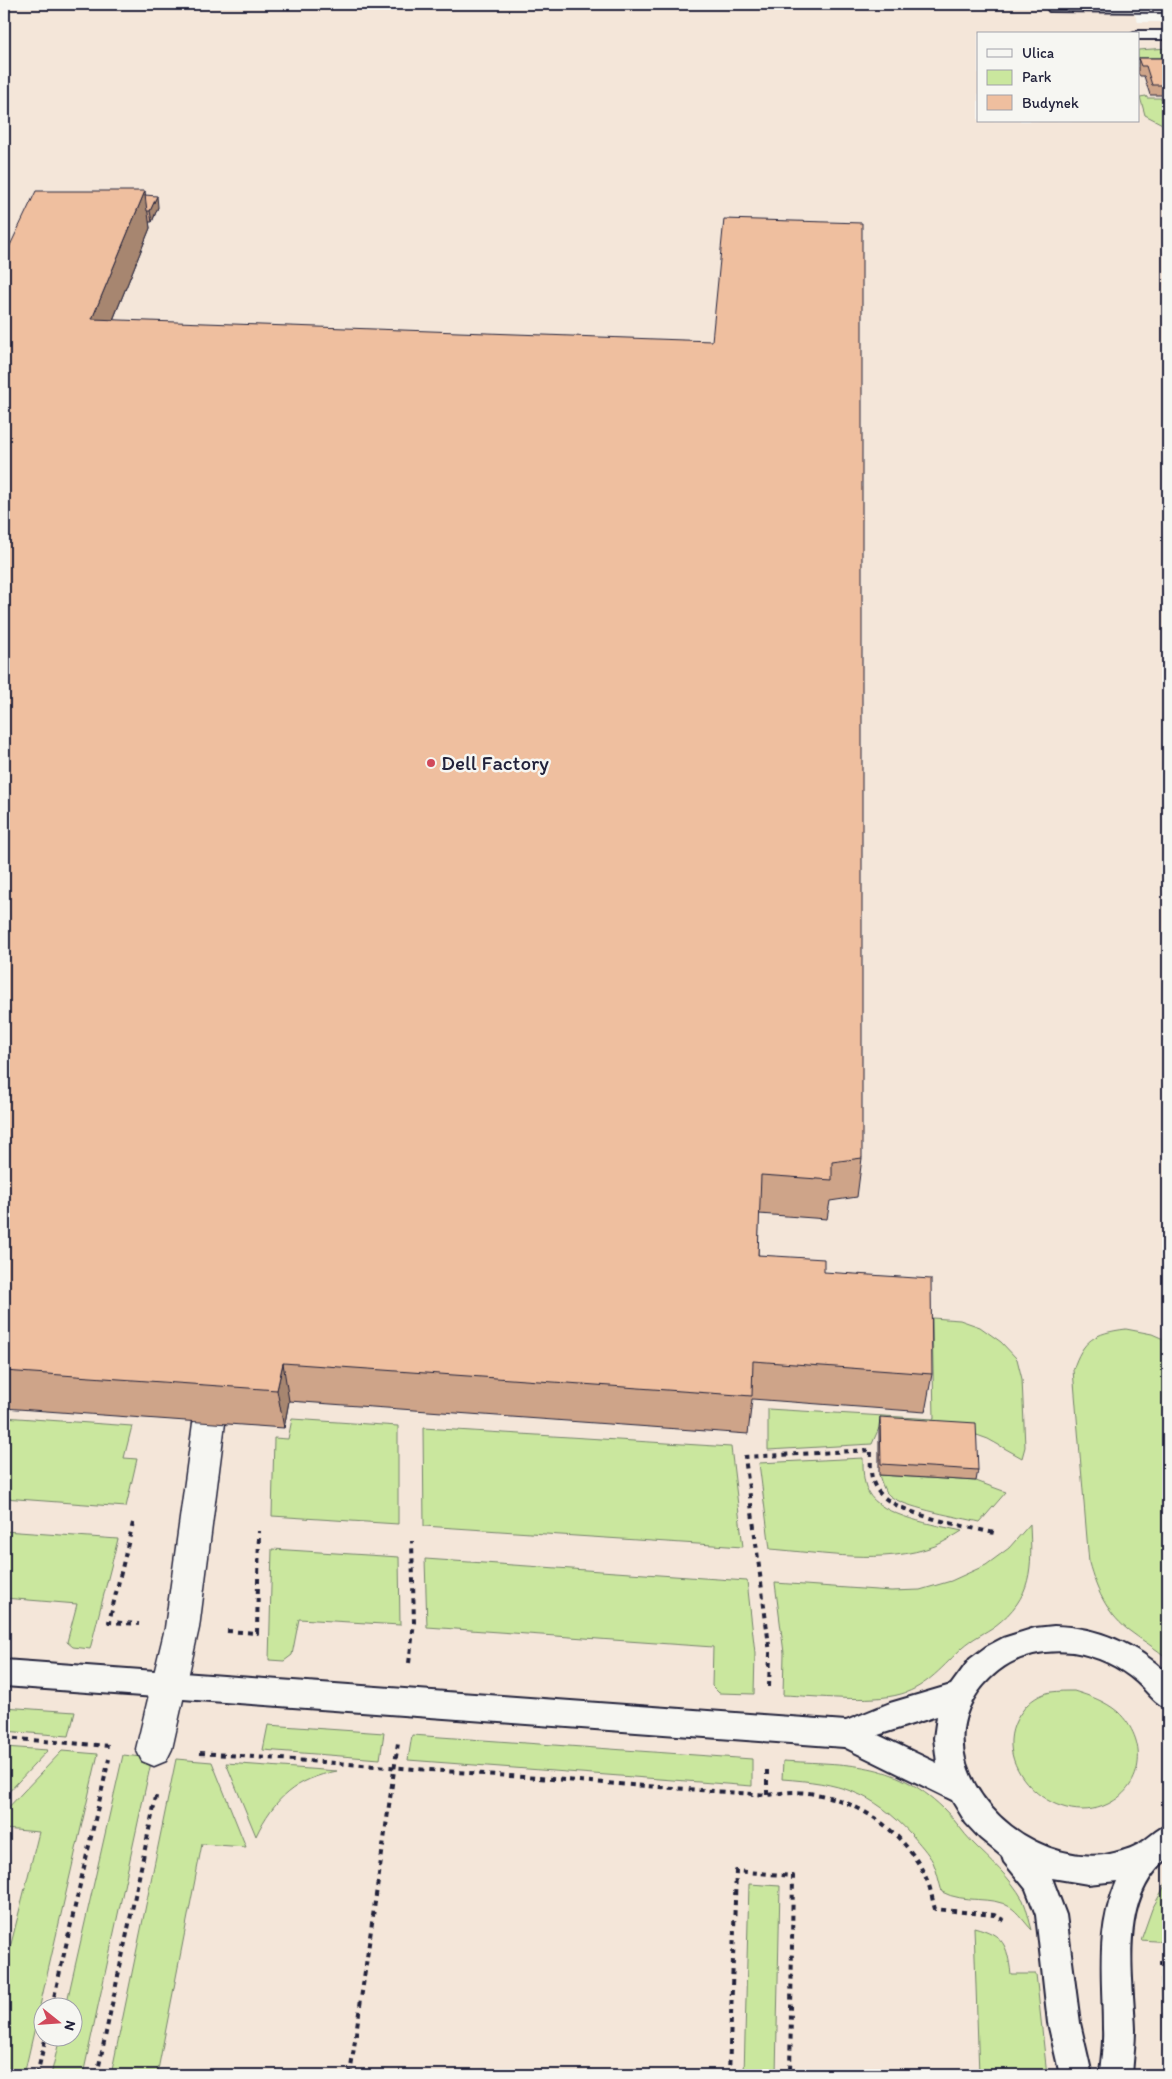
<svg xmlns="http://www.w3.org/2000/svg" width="1172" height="2079" viewBox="0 0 1172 2079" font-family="Itim,sans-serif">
	<rect width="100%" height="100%" fill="#f6f6f2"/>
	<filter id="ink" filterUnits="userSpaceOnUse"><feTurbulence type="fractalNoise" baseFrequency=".02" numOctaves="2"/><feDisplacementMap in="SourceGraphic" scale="10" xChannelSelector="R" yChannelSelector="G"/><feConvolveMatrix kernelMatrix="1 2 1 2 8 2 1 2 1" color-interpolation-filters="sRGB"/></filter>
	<g filter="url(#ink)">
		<path fill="#f4e6d9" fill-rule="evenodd" d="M4,4H1130L1138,22H1168V2075H4ZM978,34H1138V121H978ZM42,2006H72V2036H42Z"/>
		<g fill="#cae79e" stroke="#76846c">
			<polygon points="1168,48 1168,66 1138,66 1138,50"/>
			<polygon points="1146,96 1147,98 1168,98 1168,127 1145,115 1140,97"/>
			<polygon points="932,1318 960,1320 980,1327 1001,1342 1017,1359 1022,1379 1025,1447 1022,1458 988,1439 974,1434 879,1428 872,1444 768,1450 768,1409 934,1419"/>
			<path d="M1126,1329L1152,1334L1168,1341V1659C1156,1648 1141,1640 1127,1629C1106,1612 1096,1588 1089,1563L1073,1370C1083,1340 1094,1333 1126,1329Z"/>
			<polygon points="4,1417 132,1426 124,1458 137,1459 126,1507 4,1498"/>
			<polygon points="292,1419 398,1426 398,1524 272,1516 274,1438 288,1439"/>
			<polygon points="423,1428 731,1447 743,1547 424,1526"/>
			<path d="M863,1458C863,1470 863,1481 868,1492C881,1517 937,1525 962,1531C954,1536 944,1542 935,1546C884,1565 823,1553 770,1549L759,1463Z"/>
			<path d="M879,1475L976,1481L1006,1492L980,1522C958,1517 911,1509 893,1498C884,1493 882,1484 879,1475Z"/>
			<path d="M1030,1524C1032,1568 1033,1597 995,1626C985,1633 973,1638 963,1647C944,1665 927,1687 901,1694C870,1703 816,1696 783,1695L784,1653L775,1583L891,1591L920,1590L951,1581L986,1565L1009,1548Z"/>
			<polygon points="4,1531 118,1539 90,1649 73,1647 67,1642 77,1604 4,1598"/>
			<polygon points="272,1549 399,1557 400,1625 299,1619 292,1655 284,1661 269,1660"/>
			<polygon points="425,1559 747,1581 755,1653 754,1694 719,1693 712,1686 713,1647 427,1627"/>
			<path d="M1074,1691C1090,1696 1105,1701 1118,1712C1148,1740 1145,1786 1108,1804C1054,1831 982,1761 1023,1710C1029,1701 1040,1694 1051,1692C1058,1691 1066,1691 1074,1691Z"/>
			<polygon points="4,1707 75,1712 69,1736 4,1731"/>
			<polygon points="268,1725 384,1733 380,1759 263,1750"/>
			<polygon points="412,1735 752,1759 752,1786 408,1760"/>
			<polygon points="4,1747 48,1750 4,1797"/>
			<polygon points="62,1751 98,1754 24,2075 4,2075 4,1972 39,1832 4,1829 4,1812"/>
			<polygon points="123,1755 152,1758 83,2075 51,2075 60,2037 72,2036 72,2006 66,2006"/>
			<polygon points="176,1759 212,1762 246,1847 202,1844 157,2075 111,2075"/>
			<path d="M783,1761C847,1765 893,1760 943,1808C954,1818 962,1832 973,1843C991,1861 1010,1877 1023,1900C1027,1909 1029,1920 1032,1930C1025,1923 1018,1912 1010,1907C992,1895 964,1904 942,1892C939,1882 937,1871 933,1862C928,1853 919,1843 912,1835C872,1791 839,1783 782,1779Z"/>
			<path d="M226,1763L337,1771C296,1779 274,1798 256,1836Z"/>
			<polygon points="1168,1880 1168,1942 1141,1940 1152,1909"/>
			<polygon points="749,1884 780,1886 776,2075 744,2075"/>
			<path d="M974,1927C1004,1935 1007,1944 1011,1974H1036L1047,2075H979Z"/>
			<polygon points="1161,1978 1168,1978 1168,2075 1167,2075"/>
		</g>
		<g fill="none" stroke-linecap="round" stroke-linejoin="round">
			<defs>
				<g id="lane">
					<polygon points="1054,4 1168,4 1168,12 1049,11 1047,8 1049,5"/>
					<polygon points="1138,31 1168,31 1168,39 1138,39 1138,34 1132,34"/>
					<path d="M1054,1626C1097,1627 1137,1644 1168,1674V1708C1155,1704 1148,1692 1137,1682C1119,1666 1097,1656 1073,1652C1046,1649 1019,1654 998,1671C907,1745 1009,1866 1105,1855C1115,1853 1128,1850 1137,1845C1149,1839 1156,1829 1168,1825V1858C1118,1899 1133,1973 1135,2029C1135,2044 1133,2060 1132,2075H1100C1101,2060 1104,2044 1103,2029C1103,1979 1095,1929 1117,1881L1088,1884L1052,1878L1066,1915L1080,2023L1092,2075H1060L1048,2023L1036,1915L1026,1889L1004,1862L1002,1856L980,1838L966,1823L952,1800L844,1747L4,1686V1660L846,1721L890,1703L951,1685L970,1659L986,1647L1003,1638L1035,1628ZM937,1716L934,1738L937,1763L878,1735Z"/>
				</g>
				<polygon id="street" points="209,1410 220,1414 225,1423 199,1628 172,1749 166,1761 154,1766 142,1761 136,1749 165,1628 193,1423 198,1414"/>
			</defs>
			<use href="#lane" stroke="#22223b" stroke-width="4"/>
			<use href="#street" stroke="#22223b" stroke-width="3"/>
			<g stroke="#22223b" stroke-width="4" stroke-dasharray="5 5" stroke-linecap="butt">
				<polyline points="133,1523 109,1622 139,1624"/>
				<polyline points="227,1631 257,1633 259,1531"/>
				<polyline points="409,1663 414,1623 412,1541"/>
				<path d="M769,1687L770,1653L745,1457L871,1450C871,1462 869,1477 876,1488C890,1514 966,1526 994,1533"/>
				<polyline points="4,1738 109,1746"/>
				<path d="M200,1753L767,1795C776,1794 785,1792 794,1792C849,1793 905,1828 927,1880C931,1889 932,1899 935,1909L994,1915L1007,1922"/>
				<polyline points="767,1770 767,1795"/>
				<polyline points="1159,1963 1168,1963"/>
				<polyline points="52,2006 109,1759"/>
				<polyline points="37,2075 46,2036"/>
				<polyline points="97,2075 157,1792"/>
				<polyline points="350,2075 398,1743"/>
				<polyline points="729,2075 736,1871 793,1876 790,2075"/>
			</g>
			<use href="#lane" fill="#f6f6f2" fill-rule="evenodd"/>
			<use href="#street" fill="#f6f6f2" fill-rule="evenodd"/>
		</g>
		<g fill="#cea489" stroke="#22223b">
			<polygon points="1138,58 1168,58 1168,95 1150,95 1144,76 1140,76 1138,73"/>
			<polygon points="145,195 158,207 152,222 149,222 150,228 113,320 862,1158 857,1197 830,1201 827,1219 759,1214 758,1255 824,1272 932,1374 925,1412 752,1399 748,1434 289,1401 284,1428 4,1408 4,258"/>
			<polygon points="880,1417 978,1470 976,1481 879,1475 879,1428"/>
		</g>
		<g fill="#a7866f" stroke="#22223b">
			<polygon points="145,191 150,228 98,357 92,319"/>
			<polygon points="157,196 158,207 152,222 150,211"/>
			<polygon points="283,1363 289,1401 284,1428 277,1390"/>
		</g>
		<g fill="#efbf9f" stroke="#22223b">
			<polygon points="1138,58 1168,58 1168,85 1152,85 1146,66 1141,66"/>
			<polygon points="36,191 145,191 92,319 712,341 724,219 862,223 862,1158 832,1162 832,1180 761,1175 758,1255 824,1259 824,1272 931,1279 932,1374 753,1361 752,1396 283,1363 277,1390 4,1371 4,258"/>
			<polygon points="145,195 157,196 150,211 147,211"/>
			<polygon points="880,1417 976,1423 978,1470 881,1464"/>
		</g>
	</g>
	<circle fill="#d1495b" stroke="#f6f6f2" stroke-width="2" cx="431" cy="763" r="5"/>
	<g text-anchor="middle" stroke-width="5" stroke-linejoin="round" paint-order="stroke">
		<g font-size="21" fill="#22223b" stroke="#f6f6f2" text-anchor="start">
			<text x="441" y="770">Dell Factory</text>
		</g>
	</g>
	<rect width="1172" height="2079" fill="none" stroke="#f6f6f2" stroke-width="20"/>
	<rect x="10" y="10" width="1152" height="2059" fill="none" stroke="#22223b" stroke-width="2" filter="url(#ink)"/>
	<rect x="977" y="32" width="162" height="90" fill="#f6f6f2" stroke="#a1a1a9"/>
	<rect x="987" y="49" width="25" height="8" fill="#f6f6f2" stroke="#a1a1a9"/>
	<text x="1022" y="58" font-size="15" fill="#22223b">Ulica</text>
	<rect x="987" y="70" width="25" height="15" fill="#cae79e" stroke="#a1a1a9"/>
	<text x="1022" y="82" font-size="15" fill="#22223b">Park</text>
	<rect x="987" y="95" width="25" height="15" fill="#efbf9f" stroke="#a1a1a9"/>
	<text x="1022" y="108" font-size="15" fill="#22223b">Budynek</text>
	<g transform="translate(58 2022) rotate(107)"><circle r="24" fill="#f6f6f2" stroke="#a1a1a9"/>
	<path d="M0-4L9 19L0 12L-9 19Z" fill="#d1495b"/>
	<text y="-8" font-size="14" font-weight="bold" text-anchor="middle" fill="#22223b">N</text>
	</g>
</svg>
